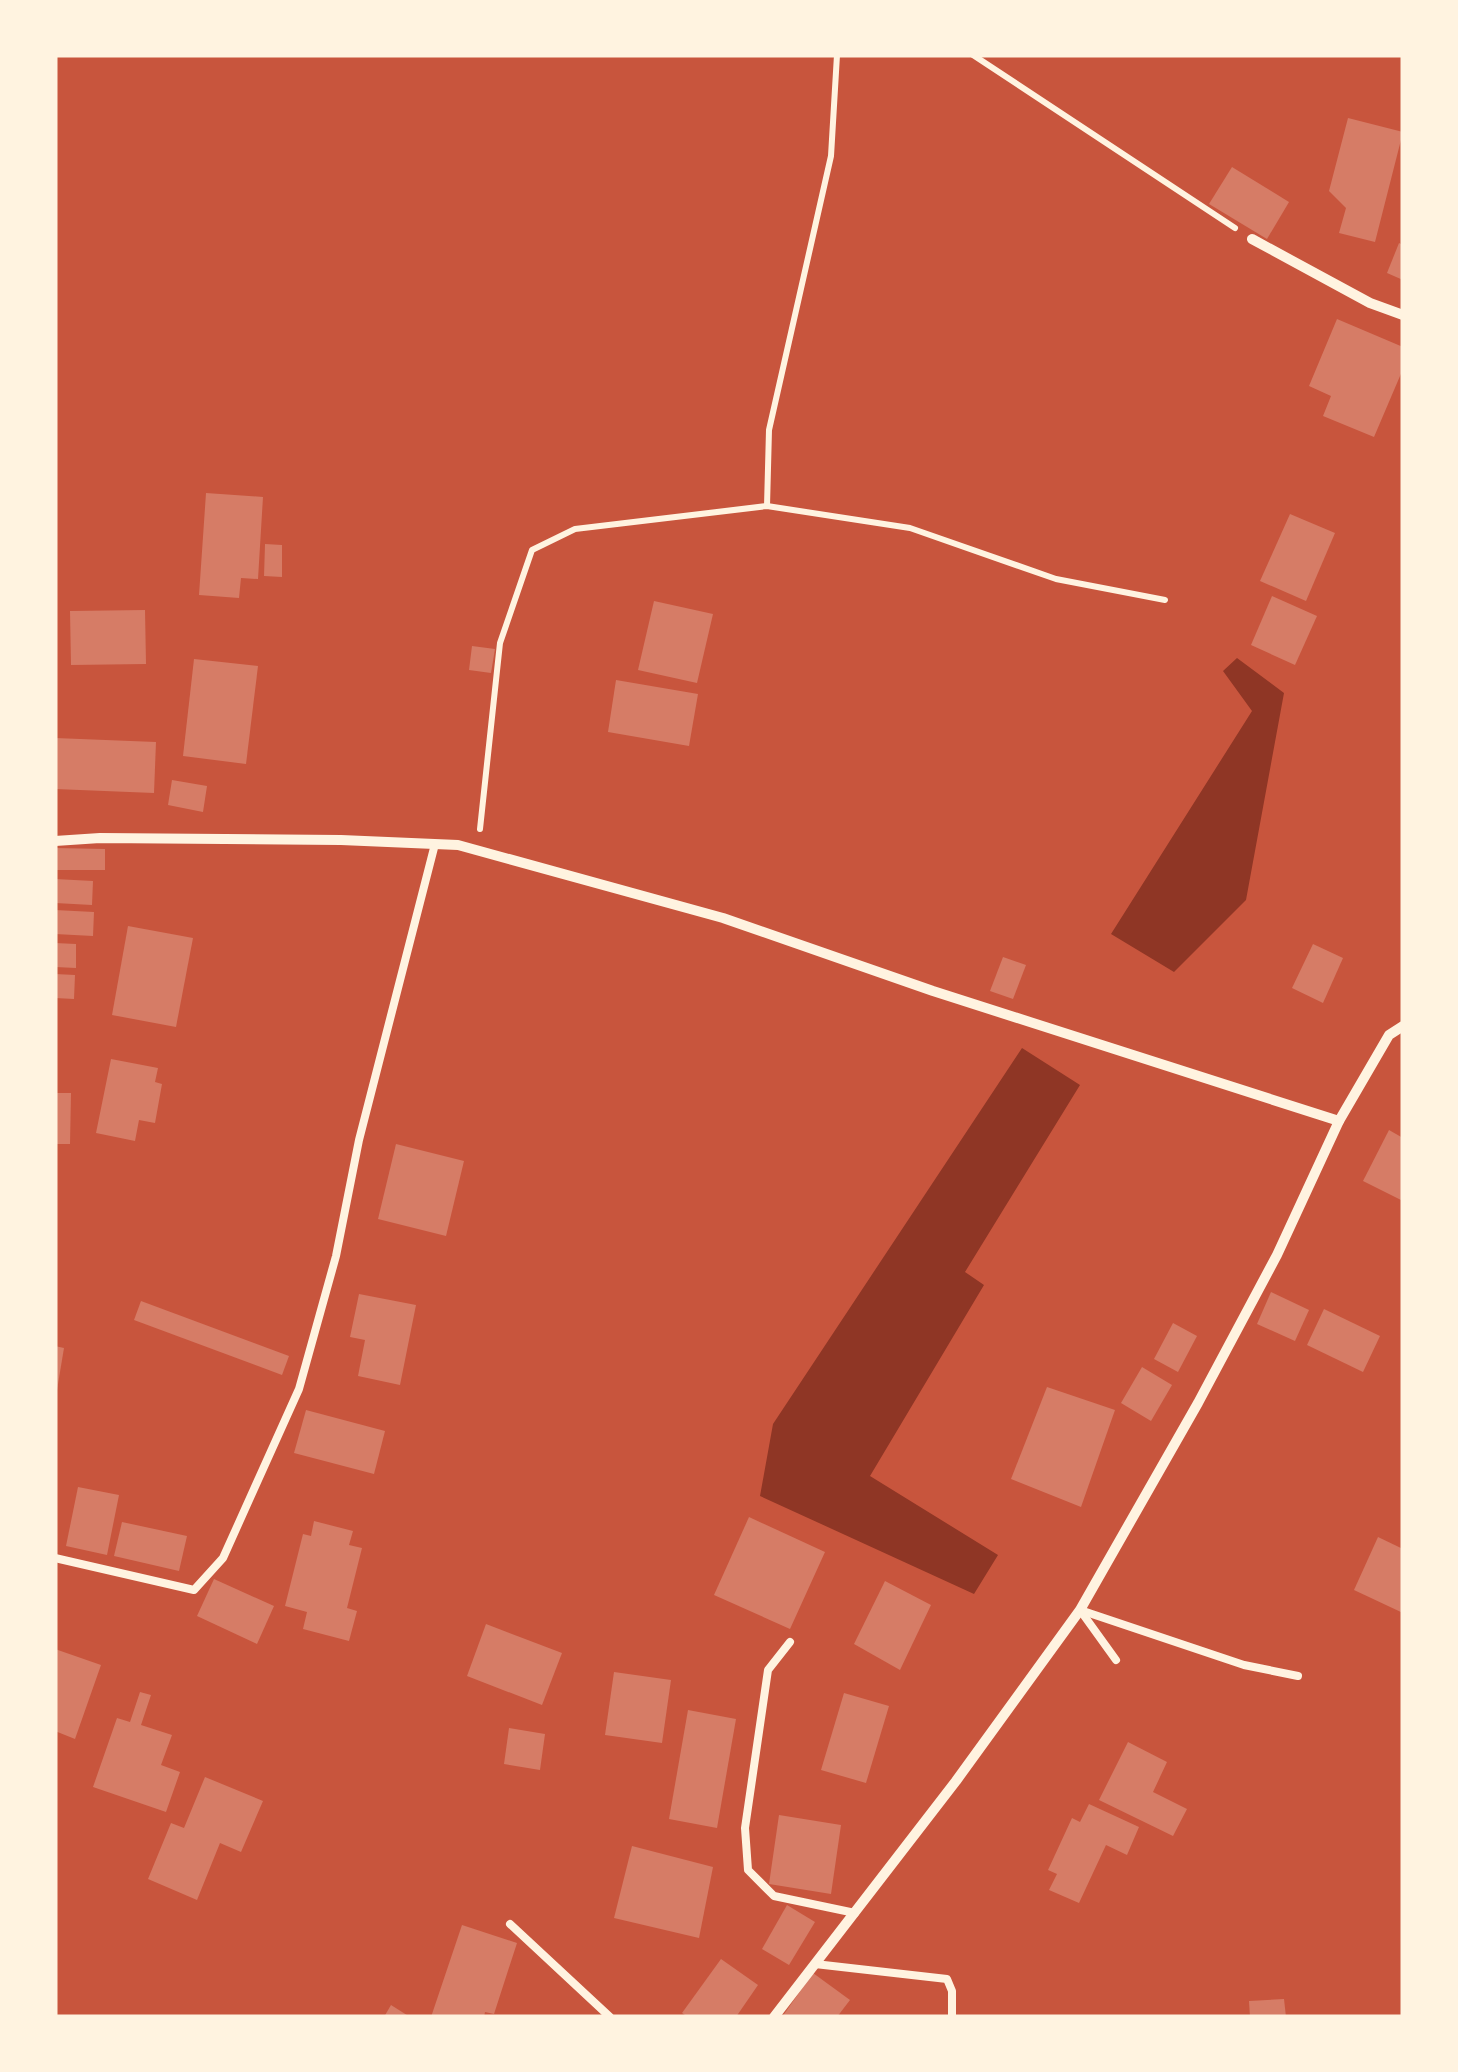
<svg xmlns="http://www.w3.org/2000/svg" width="1458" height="2072" viewBox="0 0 1458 2072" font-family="'Alegreya Sans',sans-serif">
	<rect width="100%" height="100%" fill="#c8553d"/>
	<g fill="#8f3625">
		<polygon points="1237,658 1284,693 1246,900 1174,972 1111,934 1252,711 1223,671"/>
		<polygon points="1022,1048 1080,1085 965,1272 984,1285 870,1476 998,1555 974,1594 760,1496 773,1424"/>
	</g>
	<g fill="#d67c66">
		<polygon points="1348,118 1403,132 1375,242 1339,233 1346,208 1329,191"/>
		<polygon points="1232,167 1289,202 1267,239 1209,204"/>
		<polygon points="1399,243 1403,245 1403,280 1387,273"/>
		<polygon points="1337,319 1403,347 1403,369 1374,437 1323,416 1331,396 1309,386"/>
		<polygon points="206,493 263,497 258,579 241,578 239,598 199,595"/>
		<polygon points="1290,514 1335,533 1306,601 1260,581"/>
		<polygon points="265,544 282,545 282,577 264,576"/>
		<polygon points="1272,596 1317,616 1295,665 1251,645"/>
		<polygon points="654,601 713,614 697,683 638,670"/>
		<polygon points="145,610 146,664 71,665 70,611"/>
		<polygon points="472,646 495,649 491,673 469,670"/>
		<polygon points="194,659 258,666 246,764 183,756"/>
		<polygon points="616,680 698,694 689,746 608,732"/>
		<polygon points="55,738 156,742 154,793 55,789"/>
		<polygon points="172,780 207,786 203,812 168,805"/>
		<polygon points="55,848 105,849 105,870 55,870"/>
		<polygon points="55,879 93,881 92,905 55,903"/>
		<polygon points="55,910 94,912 93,936 55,934"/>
		<polygon points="128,926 193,938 176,1027 112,1015"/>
		<polygon points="55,943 76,944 76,968 55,967"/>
		<polygon points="1313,944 1343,958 1323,1003 1292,988"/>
		<polygon points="1003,957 1026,965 1013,999 990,991"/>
		<polygon points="55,974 75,975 74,999 55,998"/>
		<polygon points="111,1059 158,1068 155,1082 162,1084 155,1123 139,1120 135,1141 96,1133"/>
		<polygon points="55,1093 71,1093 70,1144 55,1144"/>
		<polygon points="1389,1130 1403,1138 1403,1201 1363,1181"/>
		<polygon points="396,1144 464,1161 446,1236 378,1219"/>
		<polygon points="1271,1292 1309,1310 1295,1341 1257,1324"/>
		<polygon points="359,1294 416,1305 400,1385 358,1376 365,1340 350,1337"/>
		<polygon points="141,1301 289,1356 282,1375 134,1320"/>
		<polygon points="1324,1309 1380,1336 1363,1372 1307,1345"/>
		<polygon points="1173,1323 1197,1336 1178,1372 1154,1359"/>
		<polygon points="55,1346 64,1348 57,1390 55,1390"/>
		<polygon points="1142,1367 1172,1385 1151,1421 1121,1403"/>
		<polygon points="1047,1387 1115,1410 1081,1507 1011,1479"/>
		<polygon points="306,1410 385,1431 374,1474 294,1453"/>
		<polygon points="78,1487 119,1495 107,1555 66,1546"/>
		<polygon points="749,1517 825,1552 790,1629 714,1595"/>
		<polygon points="314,1521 353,1531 349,1545 362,1548 347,1608 357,1611 349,1641 303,1629 307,1612 285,1606 303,1534 311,1536"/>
		<polygon points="122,1522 187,1536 179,1571 114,1556"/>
		<polygon points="1378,1537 1403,1549 1403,1613 1354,1590"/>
		<polygon points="214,1579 274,1606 257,1644 197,1616"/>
		<polygon points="885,1581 931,1605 900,1670 854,1644"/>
		<polygon points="486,1624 562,1653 542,1705 467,1676"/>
		<polygon points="55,1649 101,1665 75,1739 55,1731"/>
		<polygon points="614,1672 671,1680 662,1743 605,1735"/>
		<polygon points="140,1692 151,1695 141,1725 172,1735 161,1765 180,1772 166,1812 93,1787 117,1718 130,1722"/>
		<polygon points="844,1693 889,1706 866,1783 821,1770"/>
		<polygon points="688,1710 736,1719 717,1828 669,1819"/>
		<polygon points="509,1728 545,1734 540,1770 504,1764"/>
		<polygon points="1128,1742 1167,1762 1153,1792 1187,1809 1173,1836 1099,1800"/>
		<polygon points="205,1777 263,1801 241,1852 220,1843 197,1900 148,1879 171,1823 184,1828"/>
		<polygon points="1089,1804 1139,1827 1127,1855 1106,1845 1079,1903 1049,1890 1057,1874 1048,1870 1072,1818 1080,1822"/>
		<polygon points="779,1815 841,1825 831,1894 769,1884"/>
		<polygon points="632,1846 713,1867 699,1938 614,1918"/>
		<polygon points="787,1905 815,1922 789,1965 762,1949"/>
		<polygon points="462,1925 517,1943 494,2014 485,2012 484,2017 431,2017"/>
		<polygon points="721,1959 758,1985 736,2017 688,2017 682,2013"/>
		<polygon points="813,1973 850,2000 837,2017 782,2017"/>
		<polygon points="1284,1999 1286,2017 1250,2017 1249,2001"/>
		<polygon points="391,2005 410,2017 384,2017"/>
	</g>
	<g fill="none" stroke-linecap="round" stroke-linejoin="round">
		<g stroke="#fff3e0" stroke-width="6">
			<polyline points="973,55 1235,228"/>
			<polyline points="767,506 769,430 831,156 837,55"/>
			<polyline points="480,829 500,643 532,550 575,529 767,506 910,528 1056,579 1165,600"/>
		</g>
		<g stroke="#fff3e0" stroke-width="8">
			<polyline points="55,1558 194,1590 223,1558 299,1389 336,1256 359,1140 435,844"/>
			<polyline points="1080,1610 1244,1665 1298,1676"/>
			<polyline points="1080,1610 1116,1660"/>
			<polyline points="790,1642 768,1670 745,1828 748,1870 774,1896 855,1913"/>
			<polyline points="510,1924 610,2017"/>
			<polyline points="815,1964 947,1979 952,1991 952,2017"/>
		</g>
		<g stroke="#fff3e0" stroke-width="10">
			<polyline points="1252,239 1370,303 1403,315"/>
			<polyline points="55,841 100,838 341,840 458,845 723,918 933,991 1339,1121"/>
			<polyline points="774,2017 956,1781 1080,1610 1198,1403 1277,1255 1339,1121 1389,1035 1403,1026"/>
		</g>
	</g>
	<rect width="1458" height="2072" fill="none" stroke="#fff3e0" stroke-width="115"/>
</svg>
